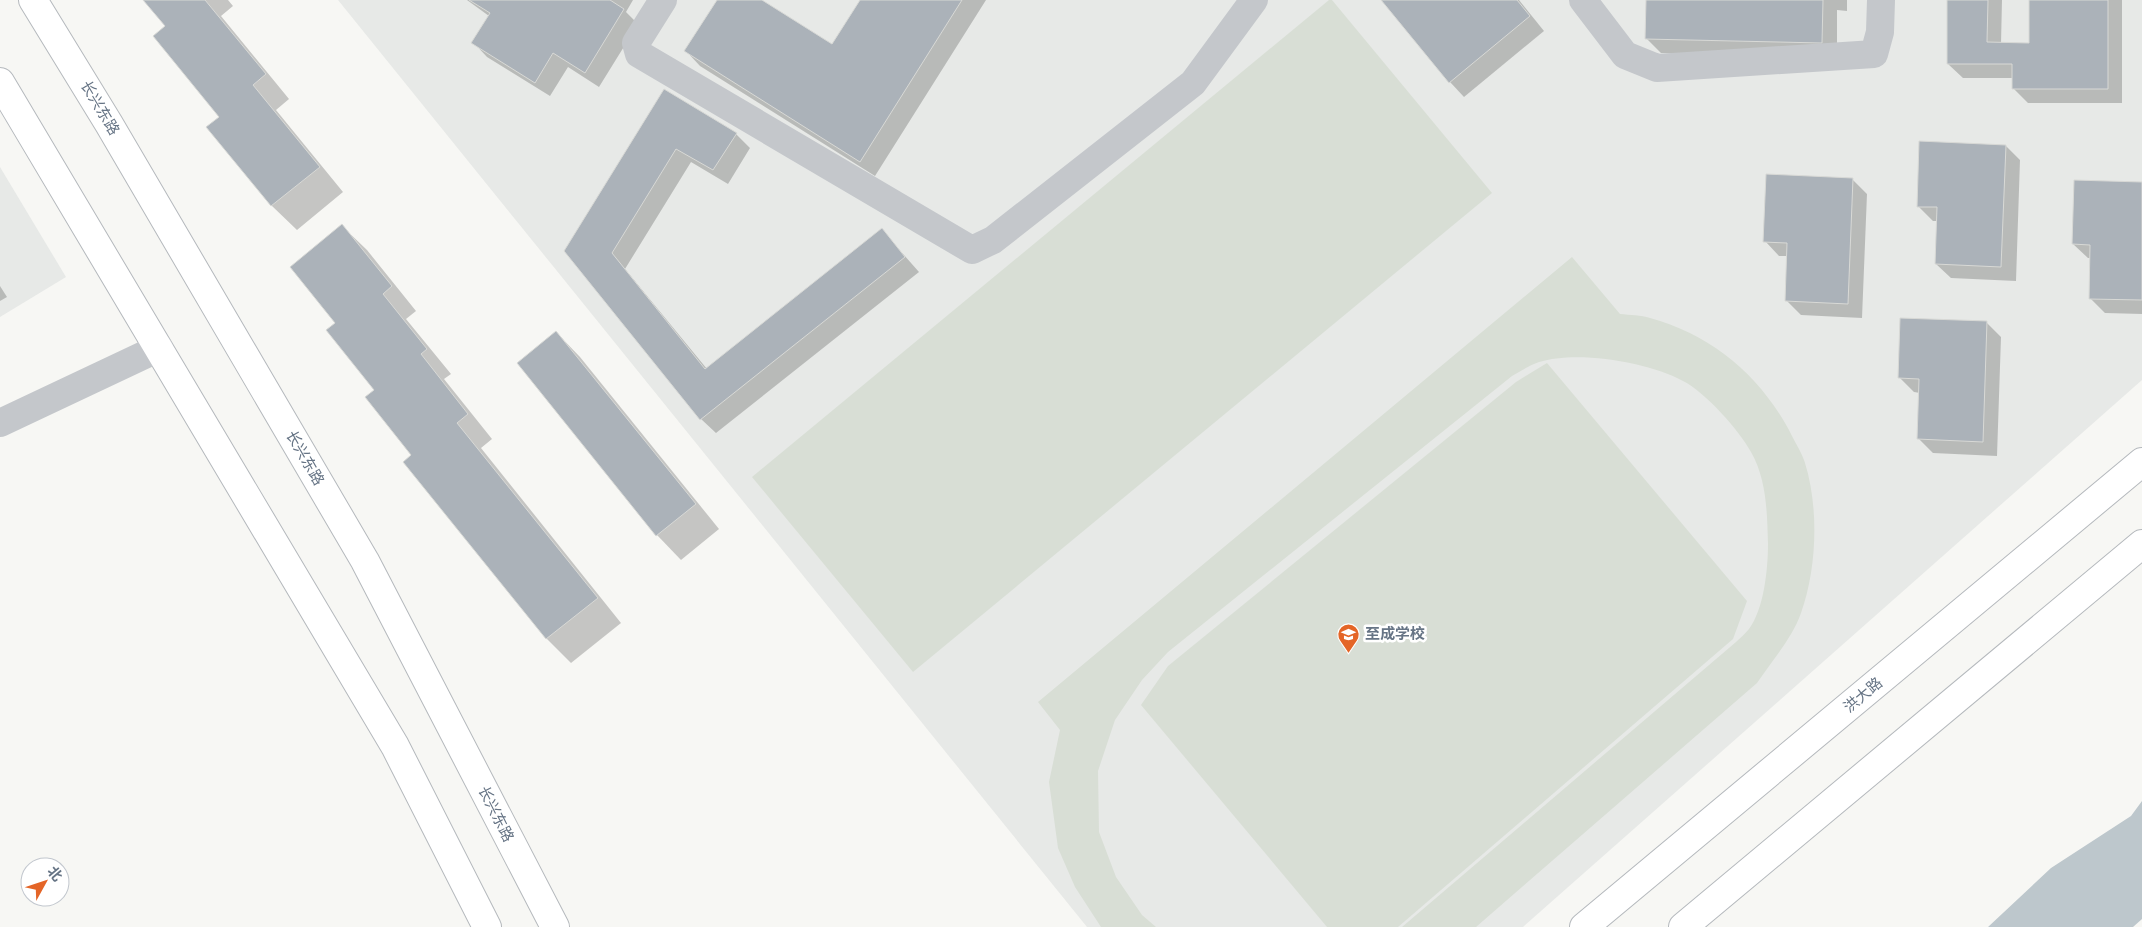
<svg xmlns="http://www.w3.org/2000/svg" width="2142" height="927" viewBox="0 0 2142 927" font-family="Mulish,'Noto Sans SC',sans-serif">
	<rect width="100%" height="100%" fill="#f7f7f4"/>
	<g fill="#e7e9e7">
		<polygon points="338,0 2142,0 2142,380 1523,927 1087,927"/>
		<polygon points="0,167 66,277 0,317"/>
	</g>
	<g fill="#d8ded5">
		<polygon points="1329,0 1332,0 1492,193 913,672 752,477"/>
		<path d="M1572,257L1620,314C1630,315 1641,315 1650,318C1713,335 1763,378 1792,436C1796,444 1802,453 1805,463C1819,508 1817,568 1801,613C1793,637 1771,662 1757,683L1476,927H1402L1736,642C1740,638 1745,634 1749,629C1764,609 1768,569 1768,544C1767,513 1767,480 1751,452C1739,430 1705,392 1683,381C1649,362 1577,350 1539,362C1530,365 1521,371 1512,376L1168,652L1142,680L1115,720L1098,771L1099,832L1116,877L1142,915L1156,927H1101L1075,887L1058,848L1049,782L1060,730L1038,702Z"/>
		<polygon points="1547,363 1747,601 1733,639 1398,927 1327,927 1141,705 1168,666 1516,382"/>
	</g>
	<polygon fill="#bdc7cc" points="2142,801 2142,919 2133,927 1988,927 2051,868 2131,816"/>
	<g fill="#0003">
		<polygon points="145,0 228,0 233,6 221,16 289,99 276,110 343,192 297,230 272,206 208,127 221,117 167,26"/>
		<polygon points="467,0 633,0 626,12 638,24 599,87 568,67 550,96 487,57 473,42 489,16"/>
		<polygon points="718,0 760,0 832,46 861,0 986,0 875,176 700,66 686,51"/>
		<polygon points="1382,0 1519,0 1544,31 1464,97 1450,82"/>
		<polygon points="1647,0 1847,0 1847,11 1837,10 1837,57 1661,53 1646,38"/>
		<polygon points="1948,0 2002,0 2001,44 2030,44 2030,0 2122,0 2122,103 2028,103 2013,88 2013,78 1963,78 1948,64"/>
		<polygon points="665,91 736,134 750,148 728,184 691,162 625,269 707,369 881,229 919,272 716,433 701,419 566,251"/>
		<polygon points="2006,146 2020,160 2016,281 1951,278 1936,264 1938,221 1933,221 1918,206"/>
		<polygon points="1852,179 1867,194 1862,318 1801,315 1787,301 1788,256 1779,256 1765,241"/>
		<polygon points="2142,183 2142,314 2105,313 2090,298 2091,258 2088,258 2073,244"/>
		<polygon points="342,226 367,250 416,311 406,319 451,374 444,379 492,439 481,448 621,623 571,663 547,639 405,462 413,455 336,323"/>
		<polygon points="0,286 7,297 0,301"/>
		<polygon points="1987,323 2001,337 1997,456 1933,453 1919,439 1920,393 1914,392 1900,378"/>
		<polygon points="556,332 580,357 719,529 681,560 657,535"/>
	</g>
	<g fill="#abb2b9" stroke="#d8d9d6">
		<polygon points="143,0 205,0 266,74 253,85 320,167 271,206 206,127 219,117 153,36 165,26"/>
		<polygon points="469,0 610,0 624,9 585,73 553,53 535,83 471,43 490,13"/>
		<polygon points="717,0 762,0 832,44 860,0 962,0 860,162 684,51"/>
		<polygon points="1381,0 1517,0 1530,16 1449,83"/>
		<polygon points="1646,0 1823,0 1822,43 1645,39"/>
		<polygon points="1947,0 1988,0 1987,42 2029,43 2029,0 2108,0 2108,89 2012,89 2012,64 1947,64"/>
		<polygon points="664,89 737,133 713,170 676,149 612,253 705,369 882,228 905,257 700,420 564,251"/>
		<polygon points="1919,141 2006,145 2001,267 1935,264 1937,207 1917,207"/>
		<polygon points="1766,174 1853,178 1848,304 1785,301 1787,243 1763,242"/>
		<polygon points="2074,180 2142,182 2142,300 2089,299 2090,245 2072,244"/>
		<polygon points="342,224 392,286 383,294 427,349 421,354 468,414 457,423 598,598 546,639 403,462 411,455 365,397 374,390 326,330 335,323 290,267"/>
		<polygon points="1900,318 1987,321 1983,442 1917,439 1919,379 1898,378"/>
		<polygon points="556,331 696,504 656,536 517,363"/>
	</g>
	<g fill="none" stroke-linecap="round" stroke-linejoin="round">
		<defs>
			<g id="major">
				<polyline points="33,0 109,124 365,561 555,927"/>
				<polyline points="0,82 395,746 487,927"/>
				<polyline points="1584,927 2142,462"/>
				<polyline points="1683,927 2142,544"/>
			</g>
		</defs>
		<use href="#major" stroke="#b5b9bd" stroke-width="30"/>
		<g stroke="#c4c7cb" stroke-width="28">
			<polyline points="663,0 636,43 639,54 972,250 993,240 1193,83 1254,0"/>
			<polyline points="1583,0 1625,55 1657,68 1874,54 1880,32 1881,0"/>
			<polyline points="0,423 159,348"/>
		</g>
		<use href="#major" stroke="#fff" stroke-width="28"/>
	</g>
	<defs>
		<symbol id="school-pin" viewBox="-11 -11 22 30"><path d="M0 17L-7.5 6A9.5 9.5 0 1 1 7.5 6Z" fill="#e46527" stroke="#fff"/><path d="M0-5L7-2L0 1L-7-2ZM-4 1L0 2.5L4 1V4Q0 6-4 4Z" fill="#fff"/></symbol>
	</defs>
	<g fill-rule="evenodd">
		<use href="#school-pin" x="1336" y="622" width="25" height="34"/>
	</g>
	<g text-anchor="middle" stroke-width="5" stroke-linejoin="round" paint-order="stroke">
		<g font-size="15" fill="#667485" stroke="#fff">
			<text transform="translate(100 108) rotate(59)" y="5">长兴东路</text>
			<text transform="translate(305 458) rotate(60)" y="5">长兴东路</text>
			<text transform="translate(1863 695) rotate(-40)" y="5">洪大路</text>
			<text transform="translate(496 814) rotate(63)" y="5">长兴东路</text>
		</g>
		<g font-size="15" font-weight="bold" fill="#667485" stroke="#fff" text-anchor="start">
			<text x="1365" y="639">至成学校</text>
		</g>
	</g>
	<g transform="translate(45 882) rotate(50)"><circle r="24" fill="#ffffff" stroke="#c2c7ce"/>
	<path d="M0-4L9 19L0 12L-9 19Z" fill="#e46527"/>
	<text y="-8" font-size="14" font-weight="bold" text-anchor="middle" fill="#667485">北</text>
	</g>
</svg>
